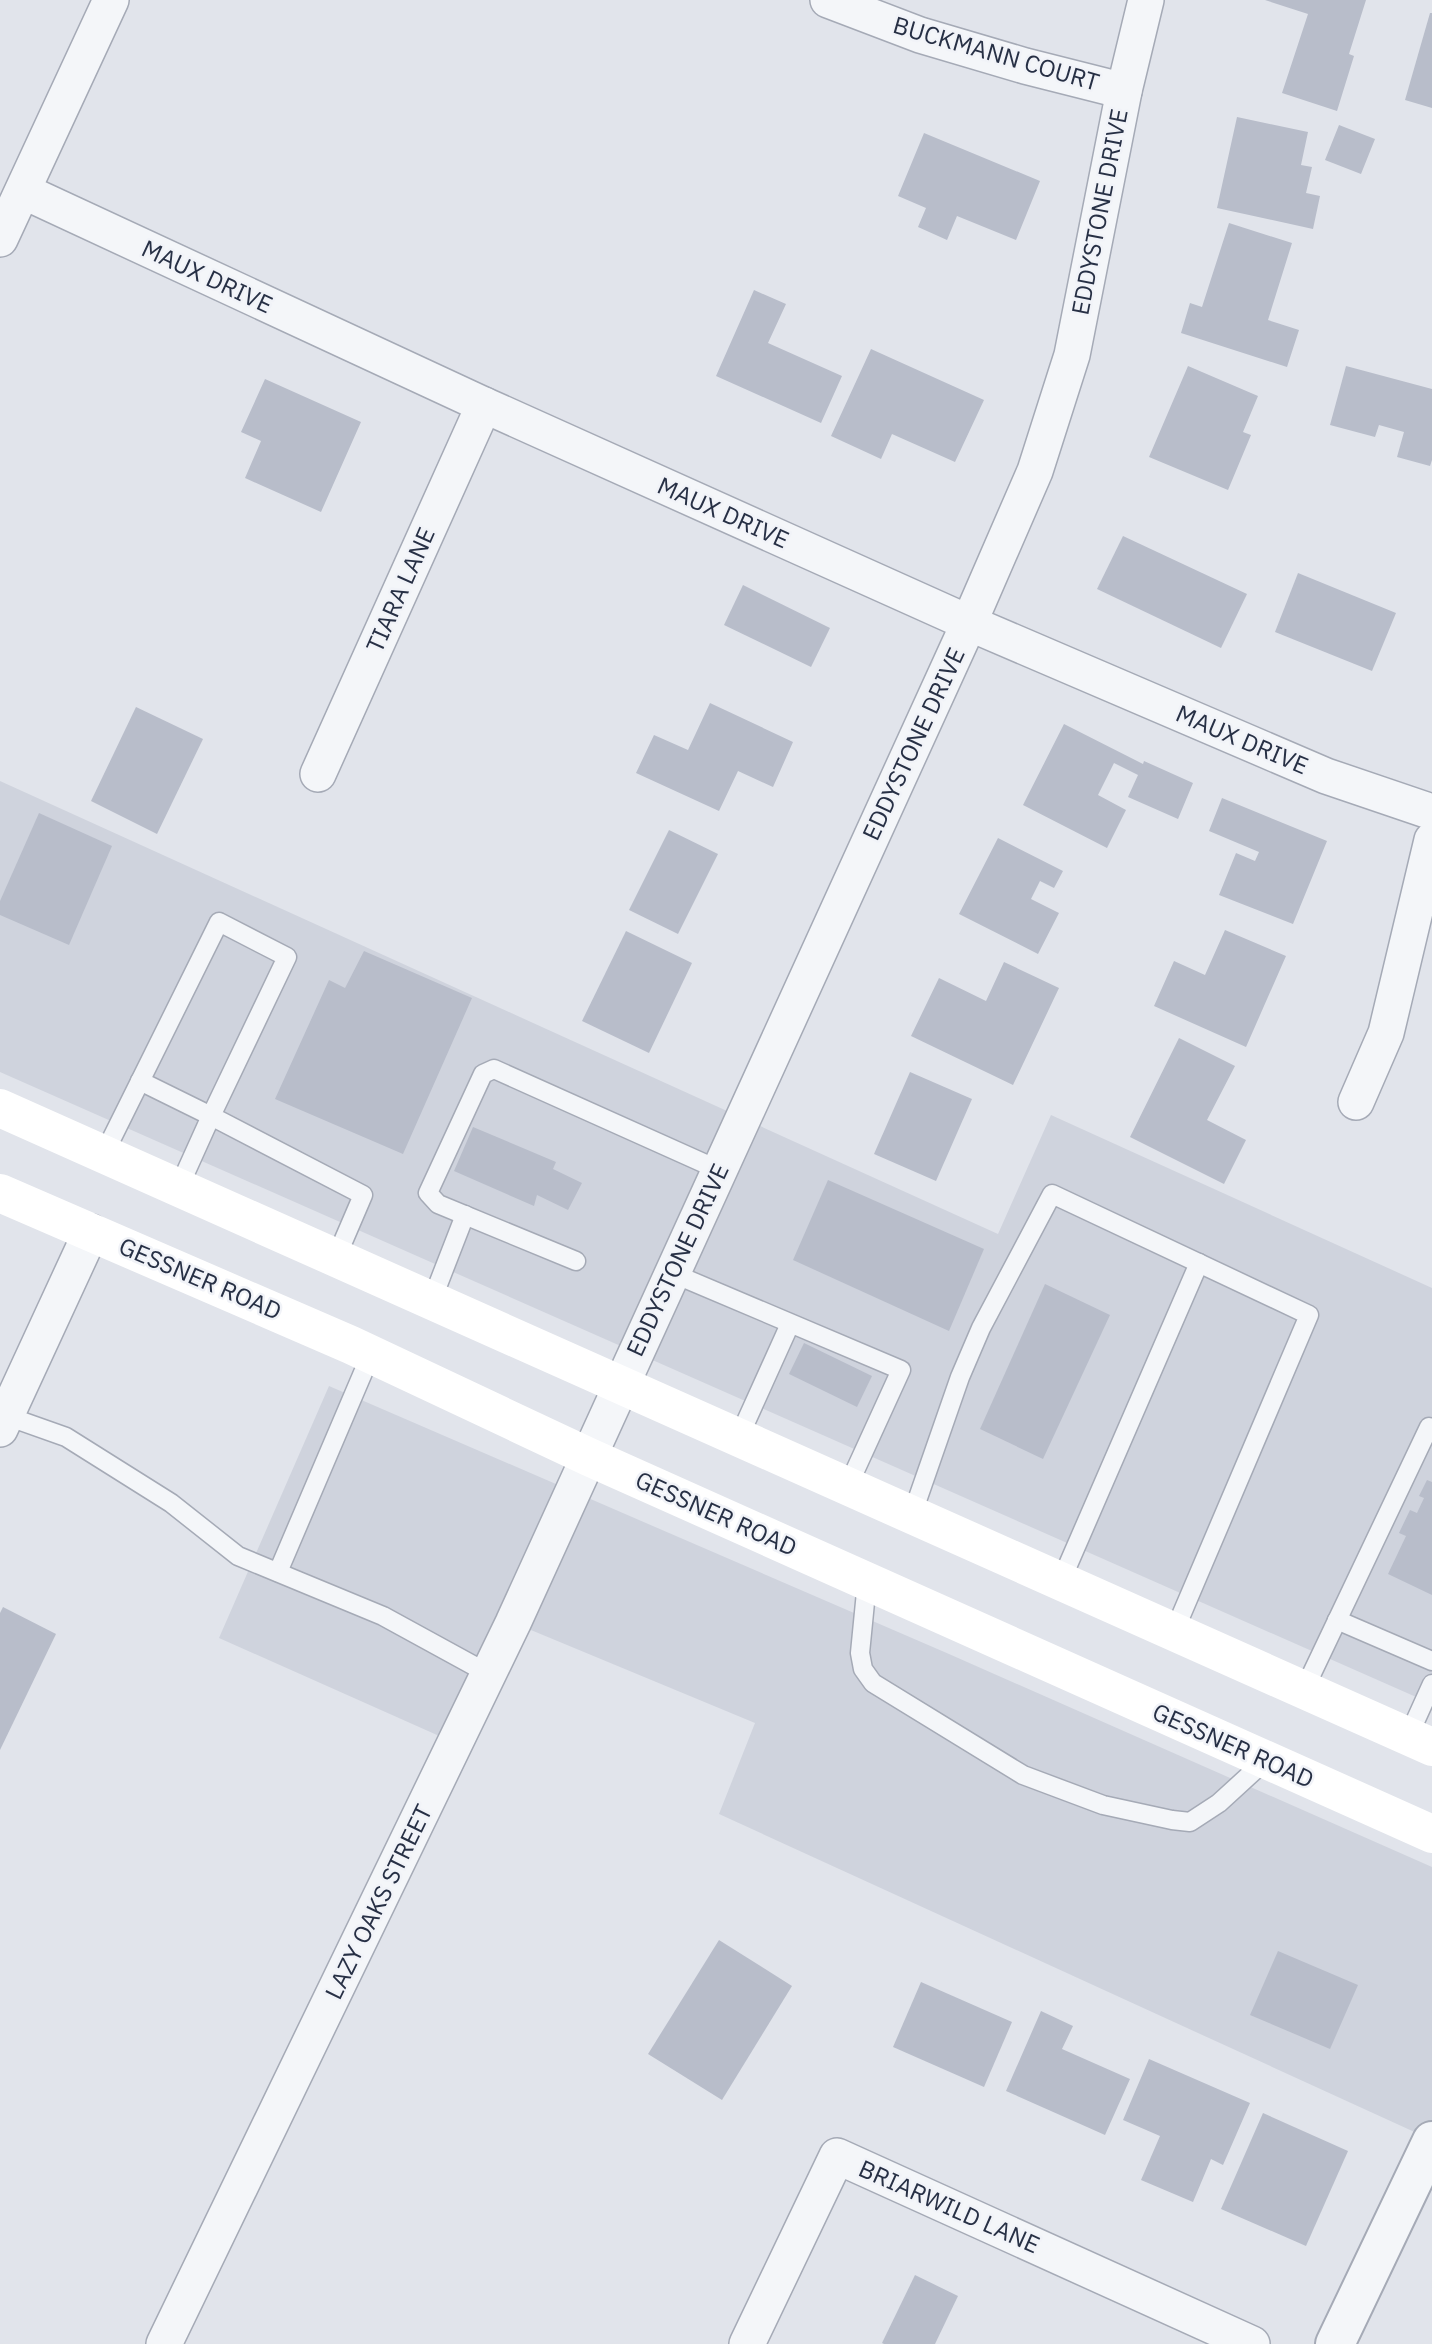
<svg xmlns="http://www.w3.org/2000/svg" width="1432" height="2344" viewBox="0 0 1432 2344" font-family="'IBM Plex Sans',sans-serif">
	<rect width="100%" height="100%" fill="#e1e4eb"/>
	<g fill="#cfd3dd">
		<polygon points="0,781 998,1234 1051,1115 1432,1288 1432,1704 0,1072"/>
		<polygon points="329,1386 949,1654 1432,1867 1432,2140 719,1814 755,1723 514,1623 455,1743 219,1638"/>
	</g>
	<g fill="#b8bdca">
		<polygon points="1265,0 1366,0 1349,54 1354,56 1337,111 1282,93 1308,14"/>
		<polygon points="1430,13 1432,13 1432,108 1405,100"/>
		<polygon points="1237,117 1308,132 1301,165 1312,167 1306,193 1320,196 1313,229 1217,208"/>
		<polygon points="1339,125 1375,139 1361,174 1325,160"/>
		<polygon points="924,133 1040,181 1016,240 957,216 947,240 918,227 926,208 898,196"/>
		<polygon points="1229,223 1292,243 1268,320 1299,330 1287,367 1181,333 1190,303 1202,307"/>
		<polygon points="754,290 786,304 768,343 842,376 821,423 716,376"/>
		<polygon points="871,349 984,400 955,462 892,434 881,459 831,436"/>
		<polygon points="1188,366 1258,396 1243,432 1251,435 1228,490 1149,457"/>
		<polygon points="1346,366 1432,389 1432,460 1430,466 1397,457 1404,432 1379,425 1375,437 1330,425"/>
		<polygon points="265,379 361,422 321,512 245,478 261,441 241,432"/>
		<polygon points="1123,536 1247,594 1221,648 1097,589"/>
		<polygon points="1298,573 1396,613 1372,671 1275,632"/>
		<polygon points="743,585 830,628 811,667 724,625"/>
		<polygon points="710,703 793,742 773,787 738,771 719,811 636,773 654,735 688,750"/>
		<polygon points="136,707 203,739 157,834 91,801"/>
		<polygon points="1064,724 1143,764 1144,761 1193,783 1178,819 1128,797 1138,775 1114,763 1098,795 1126,810 1107,848 1023,805"/>
		<polygon points="1222,798 1327,841 1293,924 1219,895 1236,853 1255,861 1259,852 1209,831"/>
		<polygon points="39,813 112,846 69,945 0,915 0,901"/>
		<polygon points="669,830 718,854 678,934 629,910"/>
		<polygon points="998,838 1063,871 1054,888 1040,881 1031,899 1059,913 1038,954 959,914"/>
		<polygon points="1225,930 1286,956 1246,1047 1154,1006 1174,961 1205,975"/>
		<polygon points="626,931 692,963 649,1053 582,1021"/>
		<polygon points="364,951 472,998 403,1154 275,1099 329,980 345,988"/>
		<polygon points="1004,962 1059,988 1013,1085 911,1036 939,978 986,1001"/>
		<polygon points="1179,1038 1235,1066 1207,1120 1246,1140 1224,1184 1130,1137"/>
		<polygon points="910,1072 972,1099 936,1181 874,1154"/>
		<polygon points="473,1127 556,1162 553,1169 582,1183 568,1210 537,1195 534,1206 454,1171"/>
		<polygon points="828,1180 984,1249 949,1331 793,1260"/>
		<polygon points="1045,1284 1110,1315 1043,1459 980,1429"/>
		<polygon points="804,1343 872,1376 857,1407 789,1374"/>
		<polygon points="1427,1480 1432,1482 1432,1595 1388,1574 1406,1536 1399,1533 1410,1510 1417,1513 1424,1498 1419,1496"/>
		<polygon points="3,1607 56,1634 0,1750 0,1613"/>
		<polygon points="719,1940 792,1986 722,2100 648,2054"/>
		<polygon points="1278,1951 1358,1985 1330,2049 1250,2015"/>
		<polygon points="921,1982 1012,2022 984,2087 893,2047"/>
		<polygon points="1041,2011 1073,2026 1062,2049 1130,2079 1105,2135 1006,2091"/>
		<polygon points="1149,2059 1250,2103 1223,2165 1211,2159 1193,2202 1141,2180 1160,2136 1123,2120"/>
		<polygon points="1263,2113 1348,2151 1306,2246 1221,2209"/>
		<polygon points="915,2275 958,2296 935,2344 884,2344 882,2343"/>
	</g>
	<g fill="none" stroke-linecap="round" stroke-linejoin="round">
		<defs>
			<g id="service">
				<polyline points="140,1081 211,1116 179,1187"/>
				<polyline points="104,1154 219,922 287,957 211,1116 363,1195 336,1258"/>
				<polyline points="576,1261 438,1204 428,1193 483,1074 494,1069 719,1170"/>
				<polyline points="672,1273 901,1370 848,1486"/>
				<polyline points="432,1300 465,1215"/>
				<polyline points="1,1414 66,1437 171,1503 238,1556 383,1616 489,1674"/>
				<polyline points="739,1437 790,1324"/>
				<polyline points="912,1515 960,1377 981,1328 1052,1194 1309,1315 1174,1632"/>
				<polyline points="278,1572 371,1354"/>
				<polyline points="1061,1581 1199,1263"/>
				<polyline points="867,1582 860,1653 863,1669 873,1683 1023,1775 1103,1805 1172,1820 1190,1822 1219,1803 1266,1760"/>
				<polyline points="1337,1620 1432,1661"/>
				<polyline points="1304,1690 1429,1427 1432,1428"/>
				<polyline points="1408,1737 1432,1684"/>
			</g>
			<g id="minor">
				<polyline points="828,0 920,35 1025,66 1124,91"/>
				<polyline points="23,191 484,405 969,623 1326,776 1432,812"/>
				<polyline points="0,239 111,0"/>
				<polyline points="318,774 484,405"/>
				<polyline points="1356,1102 1386,1033 1432,840"/>
				<polyline points="0,1429 91,1232"/>
				<polyline points="164,2344 513,1623 969,623 1035,471 1072,355 1124,91 1146,0"/>
				<polyline points="747,2344 837,2156 1252,2344"/>
			</g>
			<polyline id="tertiary" points="1335,2344 1432,2141"/>
		</defs>
		<use href="#service" stroke="#a5aab6" stroke-width="21"/>
		<use href="#minor" stroke="#a5aab6" stroke-width="38"/>
		<use href="#tertiary" stroke="#a5aab6" stroke-width="42"/>
		<use href="#service" stroke="#f4f6f9" stroke-width="18"/>
		<use href="#minor" stroke="#f4f6f9" stroke-width="35"/>
		<use href="#tertiary" stroke="#f4f6f9" stroke-width="38"/>
		<g stroke="#fff" stroke-width="38">
			<polyline points="0,1108 1432,1747"/>
			<polyline points="0,1193 351,1345 589,1457 1432,1834"/>
		</g>
	</g>
	<g text-anchor="middle" stroke-width="5" stroke-linejoin="round" paint-order="stroke">
		<g font-size="24" fill="#273045" stroke="#f1f3f8">
			<text transform="translate(996 54) rotate(16)" y="8">BUCKMANN COURT</text>
			<text transform="translate(1100 212) rotate(-79)" y="8">EDDYSTONE DRIVE</text>
			<text transform="translate(207 277) rotate(25)" y="8">MAUX DRIVE</text>
			<text transform="translate(723 513) rotate(24)" y="8">MAUX DRIVE</text>
			<text transform="translate(401 590) rotate(-66)" y="8">TIARA LANE</text>
			<text transform="translate(1242 740) rotate(23)" y="8">MAUX DRIVE</text>
			<text transform="translate(914 744) rotate(-65)" y="8">EDDYSTONE DRIVE</text>
			<text transform="translate(678 1260) rotate(-65)" y="8">EDDYSTONE DRIVE</text>
			<text transform="translate(200 1279) rotate(23)" y="8">GESSNER ROAD</text>
			<text transform="translate(716 1514) rotate(24)" y="8">GESSNER ROAD</text>
			<text transform="translate(1233 1746) rotate(24)" y="8">GESSNER ROAD</text>
			<text transform="translate(379 1902) rotate(-64)" y="8">LAZY OAKS STREET</text>
			<text transform="translate(949 2207) rotate(24)" y="8">BRIARWILD LANE</text>
		</g>
	</g>
</svg>
